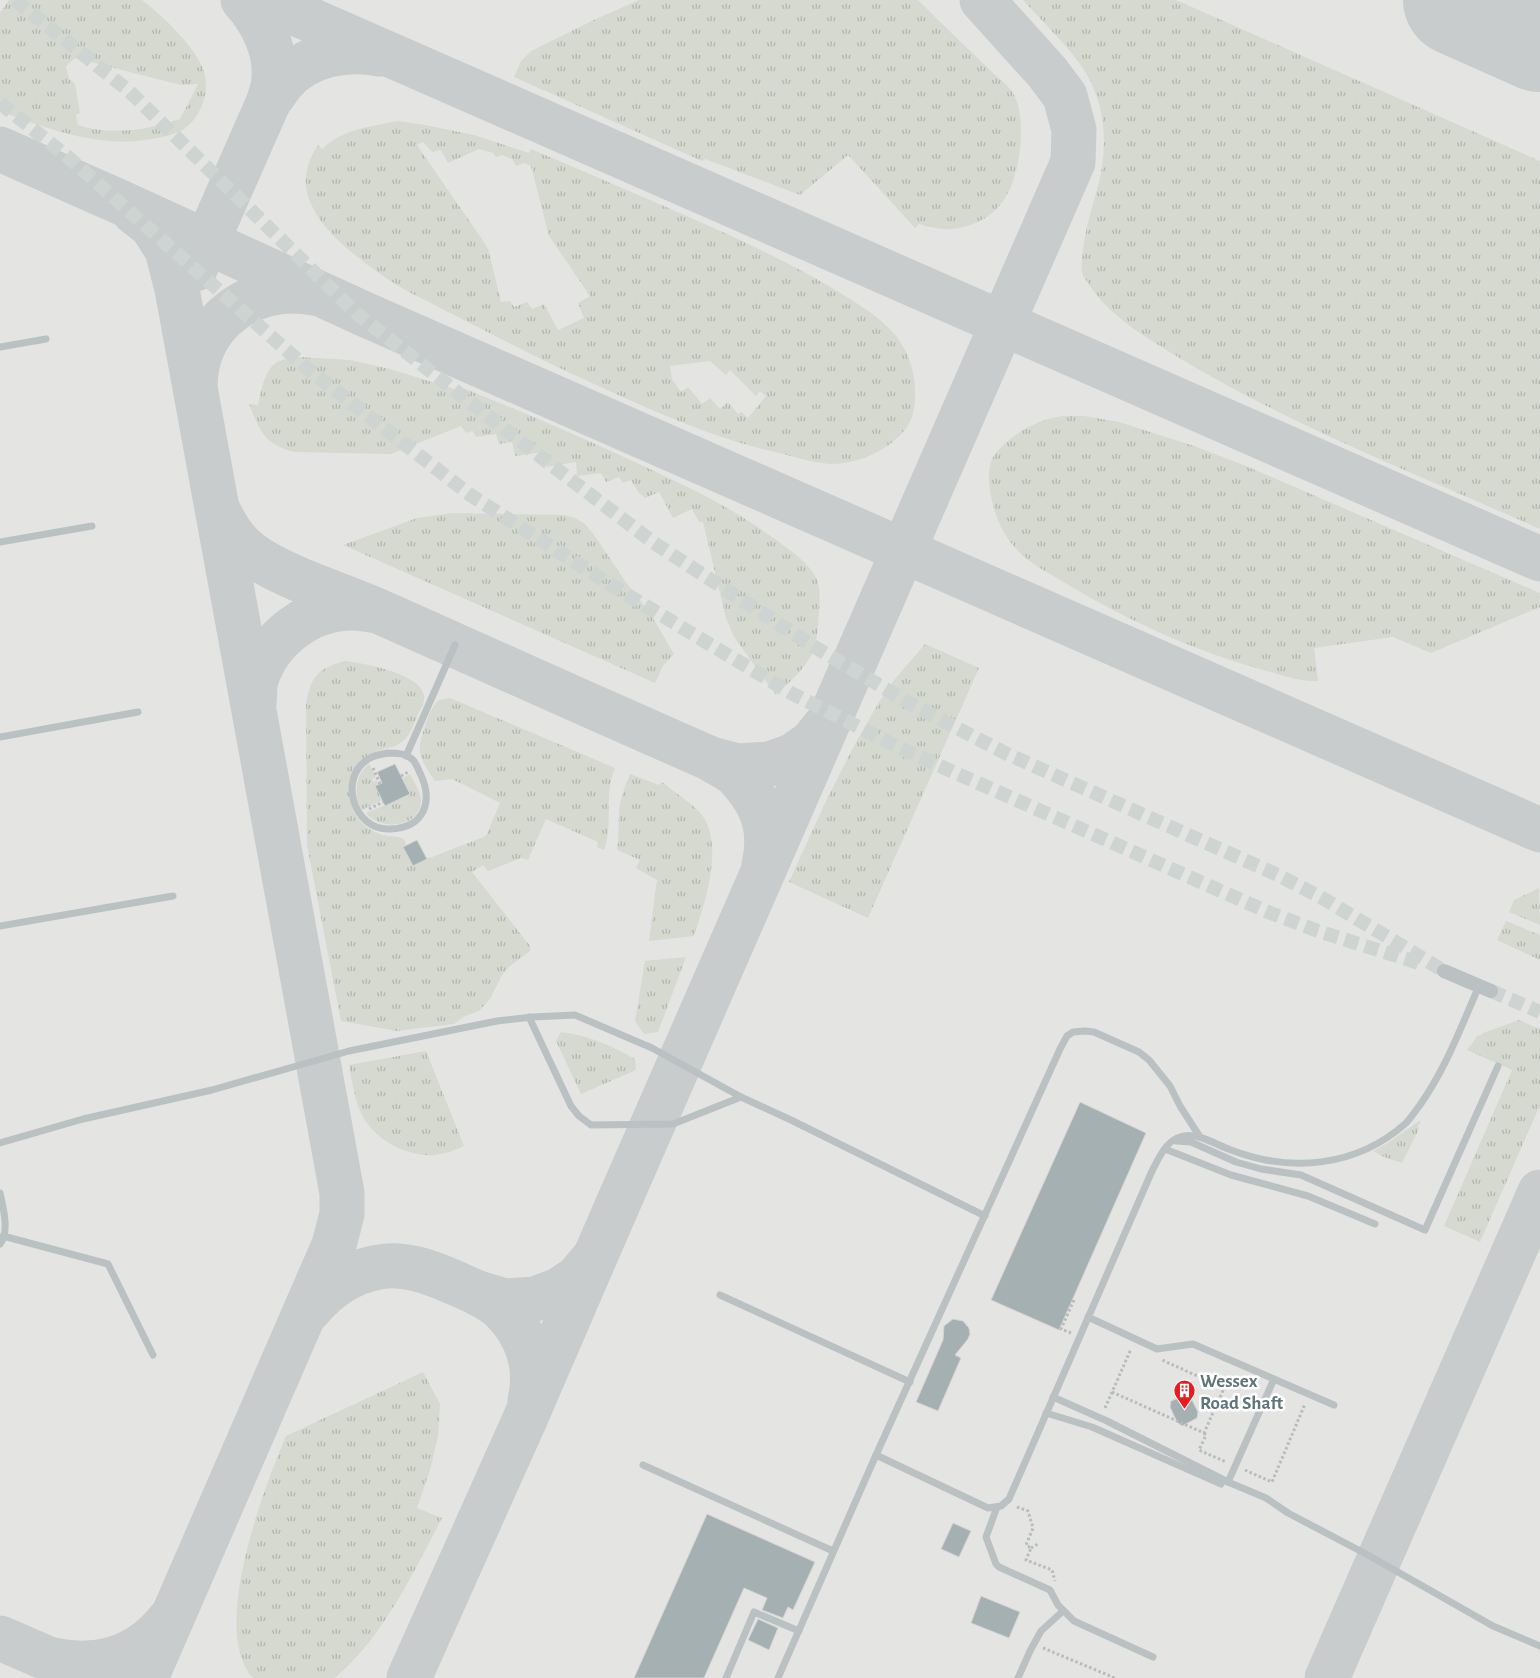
<svg xmlns="http://www.w3.org/2000/svg" width="1540" height="1678" viewBox="0 0 1540 1678" font-family="'Alegreya Sans',sans-serif">
	<defs>
		<pattern id="grass-tufts" width="24" height="20" patternUnits="userSpaceOnUse" patternTransform="scale(1.25)"><rect width="24" height="20" fill="#d5d9cf"/><path d="M3 7l-1-3M5 7V3M7 7l1-3M15 17l-1-3M17 17v-4M19 17l1-3" fill="none" stroke="#b0b5ad"/></pattern>
	</defs>
	<rect width="100%" height="100%" fill="#f4f3ef"/>
	<rect fill="#e4e5e3" x="0" y="0" width="1540" height="1678"/>
	<g fill="url(#grass-tufts)" fill-rule="evenodd">
		<path d="M9,0H142C161,14 200,51 205,75C209,94 201,117 184,129C172,137 151,139 137,141C91,145 42,127 0,111V13ZM75,58L181,85L198,84L180,119C147,130 112,136 78,125L76,115L80,113L75,84L69,79L66,66Z"/>
		<path d="M639,0H918C941,23 965,46 989,69C996,76 1008,85 1013,93C1022,109 1022,132 1020,150C1015,187 1003,217 964,227C947,231 935,229 919,224L915,228L848,155L800,195L705,159L702,161L514,77L521,61L531,51L598,18Z"/>
		<path d="M1023,0H1176L1540,161V529C1419,475 1294,427 1181,359C1148,338 1112,319 1090,286C1088,282 1083,277 1082,272C1081,268 1082,263 1082,259C1084,235 1090,213 1097,190C1108,151 1107,109 1086,73C1069,46 1044,24 1023,0Z"/>
		<path d="M398,121L425,125L474,135L529,153L531,149C593,175 655,202 716,229C758,248 799,268 839,292C856,303 875,314 890,329C906,346 915,368 915,391C915,407 914,420 903,432C885,452 858,464 830,464C812,463 793,456 775,452C704,436 636,403 570,373C532,355 495,336 458,317C441,308 424,300 407,291C381,276 342,248 324,225C303,198 299,174 318,145L322,149C345,128 369,127 398,121ZM423,142L432,152L441,150L448,163L479,149L493,153L496,157L502,155L512,159L516,166L524,163L531,166L549,236L590,296L578,303L584,318L558,330L544,304L532,309L527,302L514,307L510,301L501,302L488,248L417,145ZM710,361L726,375L730,370L756,396L760,391L766,396L748,418L741,412L738,414L728,402L720,409L710,398L702,404L688,387L681,392L672,379L670,366Z"/>
		<path d="M300,357L350,360L390,369L461,391L463,388C518,410 572,433 626,458C676,481 727,504 772,537C786,547 804,559 814,574C821,585 820,599 819,611C818,623 818,636 814,648C809,666 789,682 776,695L734,637L726,618L703,522H699L692,509L673,518L659,492L645,498L639,493L631,480L623,483L619,477L606,482L601,473L577,476L576,462L547,467L544,452L515,456L512,442L499,444L496,434L476,437L473,431L466,433L461,426L391,454L294,452C264,444 260,431 249,404L258,405C261,392 264,370 277,362C283,359 293,358 300,357Z"/>
		<path d="M1063,416H1084L1119,422L1194,446L1246,466L1540,593V607L1431,653L1393,637L1314,648L1318,681C1301,682 1286,676 1270,672C1199,653 1128,621 1065,583C1053,575 1038,568 1027,559C1005,542 994,517 990,490C988,478 988,464 995,454C1011,434 1038,419 1063,416Z"/>
		<polygon points="452,513 565,515 575,518 585,524 597,539 625,581 650,613 674,654 663,666 655,683 343,545 417,518"/>
		<polygon points="925,644 979,668 868,918 789,882 825,803 855,744 879,702 895,679"/>
		<path d="M345,661C364,663 422,674 424,696C425,702 421,709 418,714C415,722 412,731 406,738C395,750 386,746 373,753C367,756 364,761 360,766C349,782 346,794 354,812C359,823 372,832 383,835C391,837 398,835 405,840V846L403,847L413,866L427,859L486,836L500,803L452,779L435,781C429,772 422,763 420,752C418,743 430,706 438,701C441,699 447,699 450,698L615,768C603,796 614,822 604,850L597,847L598,842L546,819L528,860L521,858L488,871L483,865L472,872L530,946V951L510,966L502,975L490,999L479,1011L465,1016L454,1024L397,1031L341,1021L307,845L306,705C310,677 318,668 345,661Z"/>
		<path d="M369,764L376,777L372,779L374,782L377,780L378,785L375,786L382,800L362,810C353,795 355,775 369,764Z"/>
		<path d="M410,774C414,782 422,793 421,802C419,828 379,831 366,813L410,795L403,778Z"/>
		<path d="M630,774L659,785L662,782C673,791 693,804 701,814C725,843 705,904 694,936L649,941L657,880L636,868L640,860L617,850C619,836 618,827 619,814C619,801 625,786 630,774Z"/>
		<polygon points="1539,888 1540,925 1509,912 1514,900"/>
		<polygon points="1506,921 1540,935 1540,960 1497,940"/>
		<polygon points="686,957 658,1032 644,1034 635,1021 645,961"/>
		<polygon points="1519,1020 1540,1029 1540,1105 1480,1242 1444,1226 1512,1070 1467,1050 1478,1035 1480,1036 1483,1033"/>
		<path d="M561,1032C588,1035 612,1046 635,1059L636,1070L581,1094L556,1041Z"/>
		<path d="M426,1051L464,1146C453,1151 440,1156 427,1155C403,1154 375,1139 363,1117C355,1102 352,1082 349,1065Z"/>
		<polygon points="1419,1121 1421,1121 1418,1126 1419,1129 1402,1163 1384,1157 1373,1151 1388,1143"/>
		<path d="M423,1372L440,1404L438,1436L430,1470L417,1508L442,1518C412,1575 384,1636 335,1678H253C209,1631 264,1488 286,1436Z"/>
	</g>
	<g fill="none" stroke-linecap="round" stroke-linejoin="round">
		<g stroke="#c8cccc" stroke-width="45">
			<path d="M243,0C262,21 276,49 274,78C274,85 271,93 269,101"/>
			<polyline points="265,0 1540,559"/>
			<polyline points="0,149 122,203 364,314 1540,830"/>
			<polyline points="134,212 152,226 167,250 177,289 342,1193 342,1214 334,1245 146,1678"/>
			<path d="M195,269L269,101C274,95 278,88 283,82C307,54 346,48 380,54"/>
			<path d="M195,384C197,320 254,282 314,293"/>
			<path d="M219,512C230,534 239,547 260,560C296,582 346,596 385,614C494,663 602,711 711,759L738,766L770,764L794,755L812,742L825,726"/>
			<path d="M254,703C255,695 254,687 256,680C269,638 309,608 352,608C358,608 365,609 371,610"/>
			<path d="M711,759C718,764 727,768 734,773C738,776 741,781 745,785C765,809 771,834 764,865"/>
			<polyline points="478,1293 505,1301 535,1299 559,1290 577,1278 593,1259"/>
			<path d="M309,1310C327,1288 350,1272 379,1267C404,1262 430,1272 453,1282C469,1289 490,1297 503,1310C527,1334 538,1367 530,1400"/>
			<polyline points="0,1638 76,1671"/>
			<path d="M48,1659C96,1670 137,1660 169,1620"/>
			<polyline points="409,1678 525,1419 611,1220 1073,162 1074,130 1065,96 1047,72 982,0"/>
			<polyline points="1327,1678 1540,1192"/>
		</g>
		<polyline stroke="#c8cccc" stroke-width="112" points="1459,0 1540,36"/>
	</g>
	<g fill="#a5b0b2" stroke="#d5d4d2">
		<polygon points="395,764 410,794 385,806 375,786 382,783 377,772"/>
		<polygon points="417,840 427,859 413,866 403,847"/>
		<polygon points="1080,1102 1146,1133 1059,1330 991,1300"/>
		<polygon points="953,1319 963,1321 969,1328 970,1334 968,1339 955,1355 961,1358 938,1411 916,1402 943,1340 944,1326"/>
		<polygon points="1186,1395 1191,1398 1198,1412 1197,1418 1182,1426 1177,1422 1170,1407 1171,1401"/>
		<polygon points="707,1514 815,1562 793,1610 788,1607 783,1618 762,1610 767,1598 744,1588 704,1678 634,1678"/>
		<polygon points="953,1523 971,1531 959,1557 941,1549"/>
		<polygon points="981,1596 1020,1612 1009,1638 971,1623"/>
		<polygon points="758,1619 778,1628 769,1650 748,1640"/>
	</g>
	<g fill="none" stroke-linecap="round" stroke-linejoin="round">
		<g stroke="#ced4d2" stroke-width="14" stroke-dasharray="14 7" stroke-linecap="butt">
			<polyline points="15,0 129,91 356,313 512,435 654,543 813,646 911,704 1005,753 1278,875 1324,899 1444,971"/>
			<polyline points="0,103 69,158 309,370 469,494 611,585 791,693 904,750 1268,912 1318,931 1422,964"/>
			<polyline points="1491,991 1540,1012"/>
		</g>
		<g stroke="#b6bbbc" stroke-width="3" stroke-dasharray="2.5 2.5" stroke-linecap="butt">
			<polyline points="373,768 380,784"/>
			<polyline points="401,776 408,772"/>
			<polyline points="369,809 383,802"/>
			<polyline points="1071,1333 1061,1329 1074,1300"/>
			<polyline points="1112,1392 1204,1433 1224,1388 1162,1360"/>
			<polyline points="1105,1408 1131,1349"/>
			<polyline points="1204,1433 1206,1435 1199,1450 1226,1462"/>
			<polyline points="1245,1470 1272,1482 1305,1404"/>
			<polyline points="1017,1507 1028,1511 1033,1528 1026,1545 1031,1548 1026,1560 1052,1570 1055,1581"/>
			<polyline points="1031,1548 1038,1544"/>
			<polyline points="1043,1648 1115,1678"/>
		</g>
		<g stroke="#bac1c3" stroke-width="7">
			<polyline points="0,347 46,339"/>
			<polyline points="0,542 92,526"/>
			<polyline points="0,737 138,712"/>
			<path d="M388,753C396,753 406,753 413,760C416,763 418,769 420,773C434,802 424,828 390,829C353,831 337,776 370,758C375,755 382,754 388,753Z"/>
			<polyline points="406,756 455,645"/>
			<polyline points="0,926 173,896"/>
			<polyline points="529,1017 571,1106 579,1116 591,1125 673,1124 741,1097"/>
			<polyline points="1176,1141 1191,1142 1236,1162 1261,1169 1301,1175 1425,1230 1498,1066"/>
			<polyline points="0,1143 83,1119 212,1090 349,1051 497,1021 533,1017 575,1015 652,1048 741,1097 791,1120 985,1216"/>
			<polyline points="1165,1149 1231,1175 1308,1196 1375,1224"/>
			<path d="M0,1193C3,1208 10,1231 0,1244"/>
			<polyline points="3,1236 108,1264 153,1355"/>
			<polyline points="720,1295 910,1382"/>
			<polyline points="1088,1317 1157,1349 1193,1344 1334,1405"/>
			<polyline points="1053,1397 1107,1421 1228,1482 1266,1498 1288,1513 1368,1555 1493,1626 1540,1646"/>
			<polyline points="1046,1413 1092,1427 1221,1484"/>
			<path d="M876,1455L988,1508L1001,1506L1009,1499L1152,1171C1159,1158 1166,1141 1180,1137C1197,1131 1216,1145 1231,1150C1291,1173 1357,1167 1406,1123C1411,1118 1415,1111 1420,1105C1446,1068 1461,1027 1479,986"/>
			<polyline points="643,1465 833,1551"/>
			<polyline points="1228,1482 1274,1379"/>
			<polyline points="997,1507 986,1537 996,1564 999,1567 1050,1590 1058,1605 1074,1621 1153,1657"/>
			<polyline points="726,1678 754,1612 799,1631"/>
			<polyline points="778,1678 876,1455 1060,1049 1067,1036 1073,1032 1085,1031 1094,1032 1139,1052 1149,1060 1170,1086 1180,1106 1200,1137"/>
			<polyline points="1018,1678 1030,1651 1041,1631 1063,1611"/>
		</g>
		<polyline stroke="#bac1c3" stroke-width="14" points="1444,971 1491,991"/>
	</g>
	<defs>
		<symbol id="building-pin" viewBox="-11 -11 22 30"><path d="M0 17L-7.5 6A9.5 9.5 0 1 1 7.5 6Z" fill="#e71d20" stroke="#fff"/><path d="M-4-6H4V6H1V3H-1V6H-4ZM-2.5-4.3h1.7v1.8h-1.7ZM.8-4.3h1.7v1.8H.8ZM-2.5-1h1.7V.8h-1.7ZM.8-1h1.7V.8H.8Z" fill="#fff"/></symbol>
	</defs>
	<g fill-rule="evenodd">
		<use href="#building-pin" x="1172" y="1378" width="25" height="34"/>
	</g>
	<g text-anchor="middle" stroke-width="5" stroke-linejoin="round" paint-order="stroke">
		<g font-size="19" font-weight="bold" fill="#5e767b" stroke="#fff" text-anchor="start">
			<text x="1200" y="1387">Wessex<tspan x="1200" dy="22">Road Shaft</tspan></text>
		</g>
	</g>
</svg>
